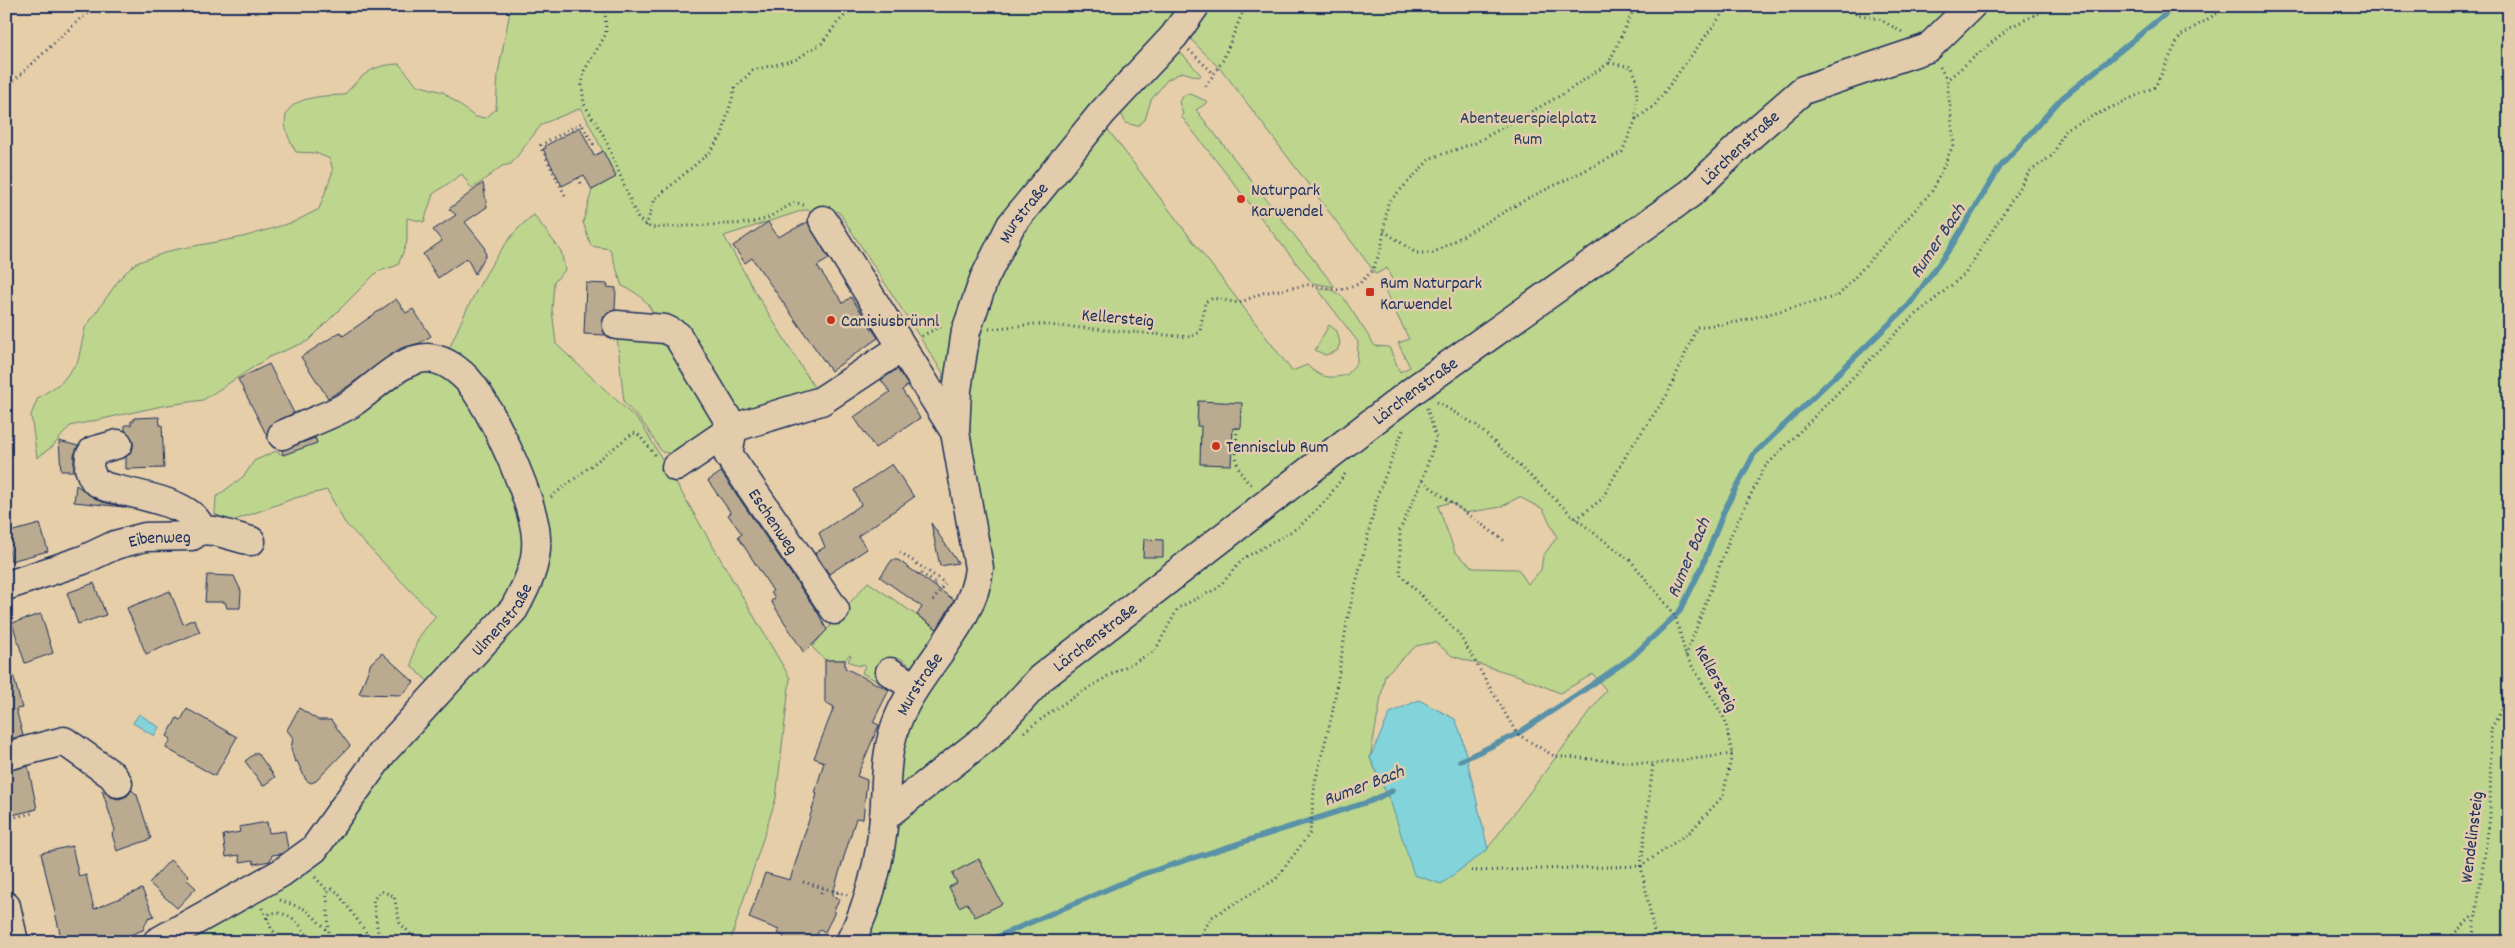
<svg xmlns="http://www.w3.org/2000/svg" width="2515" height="948" viewBox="0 0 2515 948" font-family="Dekko,sans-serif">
	<rect width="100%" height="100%" fill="#e5cea8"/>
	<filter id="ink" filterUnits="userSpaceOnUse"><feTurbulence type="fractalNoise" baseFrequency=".02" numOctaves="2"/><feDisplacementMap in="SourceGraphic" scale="10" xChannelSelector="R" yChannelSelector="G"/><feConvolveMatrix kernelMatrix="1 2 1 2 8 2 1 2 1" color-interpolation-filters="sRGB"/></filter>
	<g filter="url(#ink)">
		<g fill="#bdd58c" stroke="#6c8275" fill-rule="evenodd">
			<path d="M511,6H2509V942H862L894,771L911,714L985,601L992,578L989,544L968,438L940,399L943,373L839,212L804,210L724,236L754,290L817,392L674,454L662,452L644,424L624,403L617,336L654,320C652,303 637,292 622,286L610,249L591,246L583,222L592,190L616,177L581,108L542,124L511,164L502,166L472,189L462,174L433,194L424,222L407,218V242L398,265L377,272L308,341L269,357L203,400L162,406L70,426L53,446L37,458L31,415L38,398L62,382L78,361L85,328L121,277L136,263L173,250L243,237L294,222L319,209L333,171L330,159L316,153L296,152C267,103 301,96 344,95C363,75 370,65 399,64L417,85L443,92L475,117L486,118L496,109L498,73ZM1172,20L1225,74L1376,274L1387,268L1393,282L1383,287L1409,339L1398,343L1410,367L1400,372L1389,347L1375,346L1343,297L1332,290L1317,288L1358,342L1357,362L1347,375C1329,379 1320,378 1307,365L1292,371L1093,110ZM1519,497L1543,509L1557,537L1543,556L1541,570L1528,584L1518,569L1473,568L1455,552L1438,506L1451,502L1465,513L1501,507ZM1435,642L1452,656L1519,676L1560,693L1593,674L1606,690L1488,848L1442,883L1391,803L1370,758L1385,675L1416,646Z"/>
			<polygon points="1177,51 1184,56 1201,75 1199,77 1182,72 1167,80 1151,100 1145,120 1137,126 1126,123 1121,113"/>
			<polygon points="1191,94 1208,102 1196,110 1335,287 1312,283 1181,116 1183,114 1179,102 1184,95"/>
			<path d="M534,215L561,251L565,270L554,282L552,309L556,344L641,423L790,678L776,798L730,942H157L281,873L438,690L412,667C412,645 421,632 436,617L345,523L327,490L295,498L230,522L215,514L216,497L244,476L254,461L276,451L283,455L317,442L312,429L409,370L442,368C456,327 498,238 534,215Z"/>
			<polygon points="1329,325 1337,331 1340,343 1337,351 1325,355 1315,350"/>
			<polygon points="868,582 938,630 915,669 900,658 883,684 862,673 865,665 862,664 859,666 848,661 851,656 849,655 845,660 825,660 812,647"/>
		</g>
		<g fill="#82d3da" stroke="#5991a8">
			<polygon points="1419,700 1455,719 1461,734 1488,849 1441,884 1414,875 1391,803 1370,758 1390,713"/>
			<polygon points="139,714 159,727 154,736 133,723"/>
		</g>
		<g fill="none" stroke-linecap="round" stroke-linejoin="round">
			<g stroke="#5991a8" stroke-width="5.5">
				<polyline points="1460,761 1517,734 1584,690 1632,657 1680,611 1702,567 1724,511 1754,454 1909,305 1951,247 2000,167 2061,99 2175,6"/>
				<polyline points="985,942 1143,874 1371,801 1392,791"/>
			</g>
		</g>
		<g fill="#b9aa90" stroke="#1b2f5e">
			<polygon points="580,127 594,156 603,151 616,177 592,190 584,175 562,186 543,149 546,148 545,146"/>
			<polygon points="483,183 487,207 465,222 484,246 486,255 475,274 467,258 438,278 423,254 442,241 433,230 456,215 449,209"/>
			<polygon points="768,222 778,237 808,222 829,259 817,266 843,303 851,297 878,338 831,371 752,258 745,263 733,246"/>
			<polygon points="586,283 608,284 607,287 616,288 615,310 604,316 602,323 605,335 584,334"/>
			<polygon points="396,299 406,313 413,309 431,336 420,343 401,348 389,356 347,387 328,398 301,357 340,332 343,336"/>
			<polygon points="269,364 294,413 270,426 267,436 238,379"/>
			<polygon points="897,369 908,385 902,390 920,418 875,448 854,417 890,392 881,380"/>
			<polygon points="1198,401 1242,403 1241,428 1233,428 1231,465 1200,464 1201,426 1197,426"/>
			<polygon points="159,417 160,425 162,425 164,468 126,469 126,457 133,448 133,440 125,430 125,425 131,425 131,421 134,421 134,418"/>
			<polygon points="315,438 317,443 283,455 282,450"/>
			<polygon points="59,441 78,446 74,455 74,471 61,471"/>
			<polygon points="892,464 914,497 858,536 867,549 829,574 815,553 825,547 819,533 861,505 854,490"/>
			<polygon points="721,472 818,613 827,630 804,653 771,601 775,598 771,592 773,591 738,537 742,534 728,515 731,513 708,481"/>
			<polygon points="76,485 99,501 124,507 74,502"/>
			<polygon points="931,523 958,563 940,566"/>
			<polygon points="40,524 48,551 11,561 6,533"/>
			<polygon points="1144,539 1163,540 1163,557 1143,557"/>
			<polygon points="892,560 898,560 954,600 937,629 917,615 922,607 880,577"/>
			<polygon points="207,575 234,576 241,591 240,608 227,608 225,602 205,602"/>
			<polygon points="94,583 106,615 78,624 67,593"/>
			<polygon points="170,591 183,624 194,619 200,632 146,654 127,608"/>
			<polygon points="41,614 53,653 25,663 12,623"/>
			<polygon points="382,653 414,682 402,695 359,694 371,663"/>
			<polygon points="825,660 845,660 845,668 889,690 873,722 879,725 857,776 867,780 863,819 856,818 832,896 840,899 834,910 834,914 825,932 820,929 813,942 781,942 784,936 777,933 779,930 749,918 765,873 790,880 817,794 815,793 824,762 814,758 834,707 825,702"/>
			<polygon points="6,667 11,667 22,708 16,709 23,736 6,740"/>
			<polygon points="299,708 318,720 331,720 350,746 316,781 311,783 306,780 297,761 295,762 291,749 293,738 287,730"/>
			<polygon points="187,709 237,737 215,776 166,748 171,739 167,736 177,718 181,720"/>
			<polygon points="257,752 275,777 263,786 245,761"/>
			<polygon points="28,766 37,809 8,816 6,771"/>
			<polygon points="102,790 111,797 119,799 127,796 132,790 137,795 151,839 117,851 112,834 115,830"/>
			<polygon points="267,822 269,833 285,831 288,849 281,854 272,855 270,861 254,864 253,860 240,862 239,855 226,857 223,835 240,832 239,827"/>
			<polygon points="72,846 79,877 86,875 94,909 142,889 154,916 148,918 143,930 111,942 62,942 41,853"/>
			<polygon points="979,859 1002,904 975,917 967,903 959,907 949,887 957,883 952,873"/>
			<polygon points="170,860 189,876 186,879 196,888 177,908 149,883"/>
		</g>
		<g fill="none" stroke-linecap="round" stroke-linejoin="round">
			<defs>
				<g id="minor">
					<polyline points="823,220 955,432"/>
					<polyline points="617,325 665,329 677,335 733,428 676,467"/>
					<polyline points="200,530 215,531 251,541"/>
					<path id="s1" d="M6,586L83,560L115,545L145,537L192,536L200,530C199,503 128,493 106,487L95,481L92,476L89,468L90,456L93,451L118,444"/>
					<polyline points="835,610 728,454 733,428 821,401 901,348"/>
					<polyline points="890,672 914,687"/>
					<polyline points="6,756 64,741 112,775 118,783"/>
					<path id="s2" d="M884,817L988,736L1041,678L1415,389L1691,193L1749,137L1803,90L1928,48L1971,6"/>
					<polyline points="6,906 14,942"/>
					<path id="s3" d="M157,942L281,873L314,849L383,752L514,609C526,587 538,564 536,538C535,503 491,406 467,379C456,368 444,359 428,358C400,357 371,392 347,406C327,417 303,425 282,435"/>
					<path id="s4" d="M850,942C870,903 880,861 884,818C887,781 884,752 899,717C921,666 974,623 979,568L955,432L957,390L966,331L984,279L1011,225L1102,113L1174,36L1195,6"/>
				</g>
			</defs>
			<use href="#minor" stroke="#1b2f5e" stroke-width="31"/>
			<g stroke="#1b2f5e" stroke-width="3" stroke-dasharray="1 4" stroke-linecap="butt">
				<polyline points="605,6 606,34 584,71 582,85 584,104 604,136 638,219 651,228 749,223 766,219 795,202 806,206"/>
				<polyline points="1842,6 1852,13 1879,19 1904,33"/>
				<polyline points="1217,10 1224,6"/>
				<polyline points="1189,50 1214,74"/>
				<polyline points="1609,63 1632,67 1637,80 1636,119"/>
				<polyline points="1940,67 1947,80"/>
				<polyline points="1206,86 1223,60 1245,6"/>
				<polyline points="6,88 80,19 98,6"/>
				<polyline points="578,178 582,185"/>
				<polyline points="565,195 541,148 541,145 581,123 593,144 589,146"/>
				<polyline points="646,226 655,199 710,152 722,135 735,88 753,70 795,60 822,43 838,22 855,6"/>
				<polyline points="1384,231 1416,253 1433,253 1525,200 1622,152 1636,119 1654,106 1728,6"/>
				<polyline points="989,329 1035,324 1190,337 1200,332 1205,302 1213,298 1239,303 1262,293 1308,285 1339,290 1359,284 1372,271 1381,250 1388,203 1431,158 1475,143 1563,94 1609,63 1635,6"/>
				<polyline points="922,336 939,327 943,327"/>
				<polyline points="1437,402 1476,425 1576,519 1631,561 1675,615 1686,656 1725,719 1732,754 1723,796 1691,831 1641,866 1656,942"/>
				<polyline points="1427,408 1436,438 1422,481 1400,530 1400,574 1459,634 1517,734 1554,756 1653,764 1732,754"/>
				<path d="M1237,428C1236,453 1232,468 1252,486"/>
				<polyline points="1422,481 1506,542"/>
				<polyline points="551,497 633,433 638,434 656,456"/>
				<polyline points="1576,519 1602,499 1628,452 1667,395 1697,327 1737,322 1838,296 1933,190 1954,143 1947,80 2010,27 2054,6"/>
				<polyline points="900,552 945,583 933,601"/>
				<polyline points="918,574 919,572 937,584 935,586"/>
				<polyline points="1686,656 1731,535 1764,468 1906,323 1965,274 2029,172 2053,155 2065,129 2155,87 2180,36 2229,6"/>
				<polyline points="1024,732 1058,707 1108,676 1155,651 1178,608 1218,588 1244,558 1299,527 1327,499 1345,474"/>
				<polyline points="6,819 33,813 32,810"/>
				<polyline points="1471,871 1641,866 1653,764"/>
				<polyline points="315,877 328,891"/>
				<polyline points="803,882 848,895"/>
				<polyline points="821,893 823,888"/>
				<polyline points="836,898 838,892"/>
				<polyline points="280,900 307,910 329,932 327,895 328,891 332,889 337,892 366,932 372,938 376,938 378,932 373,900 381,891 394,896 400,923 418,942"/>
				<polyline points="262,908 267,919"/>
				<polyline points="814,940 817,942"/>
				<path d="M285,942L272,930L267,919L270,913C292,911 301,925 311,942"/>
				<polyline points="820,942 824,942"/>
				<polyline points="1196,942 1212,917 1276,879 1310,833 1315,782 1332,715 1348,616 1378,494 1404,428"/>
				<polyline points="2445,942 2474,915"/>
				<polyline points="2472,942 2490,817 2491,729 2509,697"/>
			</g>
			<use href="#minor" stroke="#e2ccac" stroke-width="28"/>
		</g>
	</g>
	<g fill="#c8321e" stroke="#e2ccac" stroke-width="2">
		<circle cx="1241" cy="199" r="5"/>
		<rect x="1365" y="287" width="10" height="10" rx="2.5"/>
		<circle cx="831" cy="320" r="5"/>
		<circle cx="1216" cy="446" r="5"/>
	</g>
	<g text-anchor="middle" stroke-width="5" stroke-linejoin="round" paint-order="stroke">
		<g font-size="18" fill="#2b4063" stroke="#e2ccac">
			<text x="1528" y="123">Abenteuerspielplatz<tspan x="1528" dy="21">Rum</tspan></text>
		</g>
		<g font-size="18" fill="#1b2f5e" stroke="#e2ccac">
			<text dy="6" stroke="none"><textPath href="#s2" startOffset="1088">Lärchenstraße</textPath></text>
			<text dy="6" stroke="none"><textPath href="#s4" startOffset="775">Murstraße</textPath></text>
			<text transform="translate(1118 317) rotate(5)" y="6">Kellersteig</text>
			<text dy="6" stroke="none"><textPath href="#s2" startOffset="682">Lärchenstraße</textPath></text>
			<text transform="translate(774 521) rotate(56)" y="6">Eschenweg</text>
			<text dy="6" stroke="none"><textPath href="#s1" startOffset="162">Eibenweg</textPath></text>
			<text dy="6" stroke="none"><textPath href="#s3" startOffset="480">Ulmenstraße</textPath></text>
			<text dy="6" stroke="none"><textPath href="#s2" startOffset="278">Lärchenstraße</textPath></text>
			<text transform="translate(1717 678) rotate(62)" y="6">Kellersteig</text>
			<text dy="6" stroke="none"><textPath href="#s4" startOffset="271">Murstraße</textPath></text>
			<text transform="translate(2471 837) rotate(-83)" y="6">Wendelinsteig</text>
		</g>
		<g font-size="18" fill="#1b2f5e" stroke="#e2ccac" text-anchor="start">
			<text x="1251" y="195">Naturpark<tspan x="1251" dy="21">Karwendel</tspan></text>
			<text x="1380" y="288">Rum Naturpark<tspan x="1380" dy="21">Karwendel</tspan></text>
			<text x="841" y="326">Canisiusbrünnl</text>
			<text x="1226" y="452">Tennisclub Rum</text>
		</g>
		<g font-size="19" font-style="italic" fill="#253f6a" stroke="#e2ccac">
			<text transform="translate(1936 240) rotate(-56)" y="7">Rumer Bach</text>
			<text transform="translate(1687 557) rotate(-67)" y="7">Rumer Bach</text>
			<text transform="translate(1363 784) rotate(-21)" y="7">Rumer Bach</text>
		</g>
	</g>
	<rect width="2515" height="948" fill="none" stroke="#e2ccac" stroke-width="25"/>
	<rect x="12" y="12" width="2490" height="923" fill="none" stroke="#1b2f5e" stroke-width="2" filter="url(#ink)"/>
</svg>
